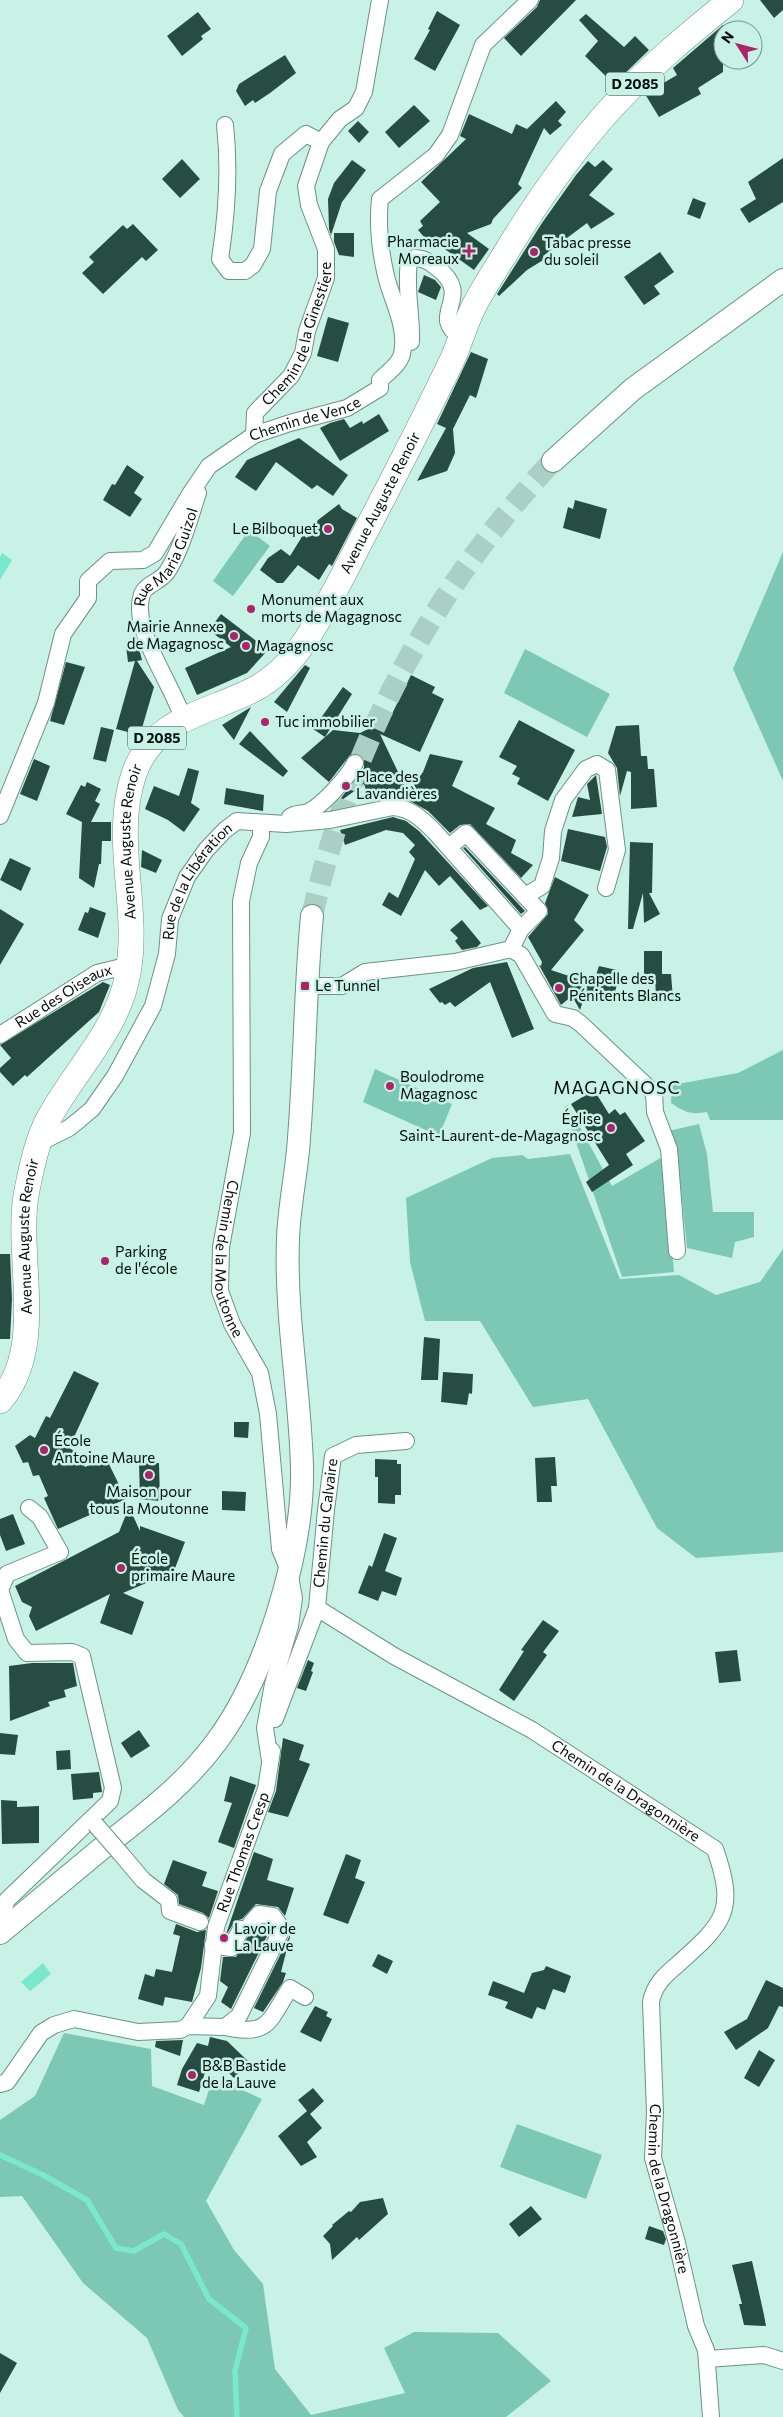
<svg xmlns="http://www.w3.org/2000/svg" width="783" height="2417" viewBox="0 0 783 2417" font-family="Commissioner,sans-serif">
	<rect width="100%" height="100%" fill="#c8f2e6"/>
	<g fill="#7dc8b4">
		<polygon points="249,530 270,546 233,596 213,581"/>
		<polygon points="783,552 783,781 733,669"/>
		<polygon points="525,649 610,694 587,737 504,693"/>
		<path d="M783,1050V1120H710L707,1112C691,1115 684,1112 671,1103L672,1085L738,1073Z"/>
		<polygon points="375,1069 452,1104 439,1136 363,1102"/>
		<polygon points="568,1105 612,1186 664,1156 674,1272 622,1277 564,1107"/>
		<polygon points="699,1124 707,1154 713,1212 754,1212 754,1237 735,1242 732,1258 687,1248 678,1161 668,1131"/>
		<polygon points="570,1154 620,1279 679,1275 716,1295 760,1282 783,1249 783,1552 696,1558 657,1528 588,1399 533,1407 480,1321 425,1321 410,1262 406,1198 492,1158 522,1155 528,1159"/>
		<polygon points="64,2033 151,2049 152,2086 204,2105 213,2077 262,2099 206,2201 234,2250 263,2284 275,2369 311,2415 405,2393 384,2348 414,2332 498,2333 551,2381 506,2417 184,2417 178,2410 147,2338 83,2283 22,2196 0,2197 0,2120 35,2096"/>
		<polygon points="517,2124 602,2155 586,2199 500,2167"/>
	</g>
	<g fill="#7ae8cc">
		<polygon points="2,553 12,560 0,580 0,557"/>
		<polygon points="43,1963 51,1974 30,1991 21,1982"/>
	</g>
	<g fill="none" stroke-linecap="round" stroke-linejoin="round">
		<polyline stroke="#7ae8cc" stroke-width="5.5" points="0,2155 43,2175 87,2200 116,2248 134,2251 164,2234 181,2244 209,2299 246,2328 235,2371 237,2417"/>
	</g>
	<g fill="#274d43">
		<polygon points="540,0 576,0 521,56 504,38 537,7"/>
		<polygon points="760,0 783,0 783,10 774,18"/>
		<polygon points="437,11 460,25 435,71 414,59 430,30 428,29"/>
		<polygon points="198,12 211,29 201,36 203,39 182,56 167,36"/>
		<polygon points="586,14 624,47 635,36 649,50 614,84 585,56 598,41 579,20"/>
		<polygon points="723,25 723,72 698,88 701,94 659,117 645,94 677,75 673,68"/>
		<polygon points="285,55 296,73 270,93 255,103 253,100 245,106 236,91 239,84"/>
		<polygon points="556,101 566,112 558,121 562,125 550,135 544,128 518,184 522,188 493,219 491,224 467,233 489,249 474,270 435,242 431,245 418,230 423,226 420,221 440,202 421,182 466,139 460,136 469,114 512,134 516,124 527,129"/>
		<polygon points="414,105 430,121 399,148 385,132"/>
		<polygon points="358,121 369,132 359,143 348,131"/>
		<polygon points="783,158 783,202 749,223 740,209 756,199 748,182"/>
		<polygon points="182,159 200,179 180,198 162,179"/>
		<polygon points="352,160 366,170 342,202 331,235 329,229 328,199 334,183"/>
		<polygon points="603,160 613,169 589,195 615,214 591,229 587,223 543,256 545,259 527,270 499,296 497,294 542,223 576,175 588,161 595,167"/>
		<polygon points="693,198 706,203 700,219 687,214"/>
		<polygon points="133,224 158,250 146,261 142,257 103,294 82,273 94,262 89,257 123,225 127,229"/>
		<polygon points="334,233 354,233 354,257 339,255 334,242"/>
		<polygon points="660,252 674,272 654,286 660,294 644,305 624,277"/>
		<polygon points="424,275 435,280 441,287 436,300 418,292"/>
		<polygon points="328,317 349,323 338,362 317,356"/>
		<polygon points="471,352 488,359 476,398 470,395 453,429 455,453 447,471 417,481 446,428 437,424"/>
		<polygon points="379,414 389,431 340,461 320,428 330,423 344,419 350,428 362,421 363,424"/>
		<polygon points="299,438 348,475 333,496 317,485 312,489 276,462 256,491 235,477 247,460"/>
		<polygon points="127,465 144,477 134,493 142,499 130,517 103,500 112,484 115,485"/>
		<polygon points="575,500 607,509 600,539 563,528 568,507 573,509"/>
		<polygon points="339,504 342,509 357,518 332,566 329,564 319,580 298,565 283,583 277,583 260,570 268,558 281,549 290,556 303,535 307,538 318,520"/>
		<polygon points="221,614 268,650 247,673 197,695 185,668 231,647 209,630"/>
		<polygon points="138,645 142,660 137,661 154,687 140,735 116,729 135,661 128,662 126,646"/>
		<polygon points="66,662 85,667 64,725 50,721"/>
		<polygon points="305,665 310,668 287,712 274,702"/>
		<polygon points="411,675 435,687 432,693 444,699 420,752 380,734 408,793 423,772 430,754 463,761 452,786 495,808 486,824 516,840 511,853 533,865 521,878 470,824 460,825 450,833 428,811 410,801 394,797 370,801 364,784 342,800 341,798 364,768 364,759 360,754 350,755 329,782 301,758 333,730 360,733 390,718"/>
		<polygon points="343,687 352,694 325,737 313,729"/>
		<polygon points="251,707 234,740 222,725"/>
		<polygon points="519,720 575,750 548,801 517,784 520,778 512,774 517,766 499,757"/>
		<polygon points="639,725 641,756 647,756 648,769 654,769 657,807 631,809 631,772 627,771 620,796 617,768 608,753 616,726"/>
		<polygon points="101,727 114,730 106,762 93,759"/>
		<polygon points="250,731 288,771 283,777 239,744"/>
		<polygon points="34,759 50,766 37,801 20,794"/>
		<polygon points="188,768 199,771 191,803 200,809 184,832 168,820 145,809 154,786 179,796"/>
		<polygon points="596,775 602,814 572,817 578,797 590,800 587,784"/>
		<polygon points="87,782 101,789 95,801 100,804 91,822 111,822 111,841 102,841 101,864 99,864 94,888 79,878 82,822 66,814 81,785 85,787"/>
		<polygon points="226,788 264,795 263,811 224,804"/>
		<polygon points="393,817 406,821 419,831 488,906 480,910 450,876 439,886 425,870 401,916 382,905 389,892 398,898 415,859 409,852 415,845 403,833 386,830 345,845 340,830"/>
		<polygon points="568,829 605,837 607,847 600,871 561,861"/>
		<polygon points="630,842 653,843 652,893 649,893 660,914 644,923 643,893 633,929 628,929"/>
		<polygon points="465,847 525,911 521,914 463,848"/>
		<polygon points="142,850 162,860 156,873 141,867"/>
		<polygon points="10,858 31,868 21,891 0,880"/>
		<polygon points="555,877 589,895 574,920 584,930 551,970 593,984 599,966 621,971 612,1002 591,996 590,1000 584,998 580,1010 572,996 561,1005 539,965 541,966 542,962 528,937 548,914 545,903"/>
		<polygon points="90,907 106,913 98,938 78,930 85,912 88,913"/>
		<polygon points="0,909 24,924 0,965"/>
		<polygon points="462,920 481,943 477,947 462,950 455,941 458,938 450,930"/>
		<polygon points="644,951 662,951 662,974 671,974 673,999 656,999 655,974 644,974"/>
		<polygon points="507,962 534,1029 512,1038 490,982 455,1007 450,1002 445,1005 442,1002 440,1003 429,989 473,968"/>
		<polygon points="103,982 110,985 99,1012 27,1077 25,1075 13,1086 0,1072 0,1068 11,1058 0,1045"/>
		<polygon points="594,1090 609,1114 615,1109 620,1115 625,1112 645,1141 626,1154 633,1165 592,1192 586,1182 609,1165 571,1104"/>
		<polygon points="0,1254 10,1254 12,1299 10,1339 0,1339"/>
		<polygon points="424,1337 440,1339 438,1380 421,1380"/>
		<polygon points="74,1371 99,1383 69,1448 78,1453 85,1467 106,1458 126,1499 58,1529 44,1498 48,1496 39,1475 33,1476 28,1462 23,1463 15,1446 30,1435 35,1438 46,1416 50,1418"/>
		<polygon points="443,1372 473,1374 472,1394 469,1393 467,1405 441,1402"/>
		<polygon points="234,1422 249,1422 248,1438 234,1437"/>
		<polygon points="555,1457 557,1486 551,1486 552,1502 537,1502 535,1458"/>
		<polygon points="375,1459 397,1460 397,1464 401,1464 401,1495 395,1495 395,1504 378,1503 378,1477 375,1477"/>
		<polygon points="139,1463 159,1463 160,1501 140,1499"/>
		<polygon points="222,1491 246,1492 245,1511 222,1510"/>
		<polygon points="129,1507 140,1531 140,1526 185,1542 174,1571 123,1593 144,1602 132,1635 100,1623 110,1594 36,1631 29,1616 32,1607 22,1602 15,1586 119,1532"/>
		<polygon points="13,1514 25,1544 6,1551 0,1535 0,1519"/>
		<polygon points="384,1533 397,1538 385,1571 402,1578 396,1596 382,1591 378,1601 358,1593 369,1565 372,1567"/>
		<polygon points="543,1620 559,1631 543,1652 547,1655 514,1701 499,1690 524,1651 521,1650"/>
		<polygon points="737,1650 741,1681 719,1683 715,1652"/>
		<polygon points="308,1660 314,1663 311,1671 313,1672 306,1691 297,1688"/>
		<polygon points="32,1663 73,1663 77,1686 64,1690 66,1697 48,1702 50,1706 10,1721 9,1666"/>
		<polygon points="139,1730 150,1746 131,1758 121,1743"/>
		<polygon points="0,1733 18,1735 15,1755 0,1754"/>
		<polygon points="283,1738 304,1745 299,1760 310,1764 288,1817 268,1812 276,1791"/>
		<polygon points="70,1750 71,1769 57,1770 56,1751"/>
		<polygon points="99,1772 102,1792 93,1793 93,1798 73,1800 71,1774"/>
		<polygon points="230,1776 256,1785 234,1848 218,1842 232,1803 224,1801"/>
		<polygon points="1,1800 17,1801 17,1807 39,1806 39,1843 2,1844"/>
		<polygon points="254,1852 273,1859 267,1880 294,1888 285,1916 278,1907 256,1904 242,1919 235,1921 225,1937"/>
		<polygon points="346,1854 361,1860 355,1878 365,1882 348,1924 323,1915"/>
		<polygon points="173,1860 207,1872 202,1886 218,1891 209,1918 203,1913 179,1904 178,1895 164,1884"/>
		<polygon points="176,1924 197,1932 206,1930 201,1968 192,2002 165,1997 163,2006 138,1999 145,1974 154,1977 156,1969 172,1972 180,1936 173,1934"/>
		<polygon points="263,1925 267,1925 270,1930 231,2009 221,2002 228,1987 220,1981 223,1957 236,1957 250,1933 255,1932"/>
		<polygon points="291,1933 281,1972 286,1973 283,1982 263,2012 254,2008"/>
		<polygon points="378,1954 393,1961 387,1974 372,1966"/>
		<polygon points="546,1966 571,1976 565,1993 553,1989 545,2010 537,2007 532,2019 505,2008 508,2002 488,1995 493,1981 524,1993 532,1973 544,1970"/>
		<polygon points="766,1980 783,1988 783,2007 779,2006 768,2028 736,2050 724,2032 747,2019"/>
		<polygon points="315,2006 328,2012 326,2016 332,2019 321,2042 300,2032"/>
		<polygon points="210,2037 227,2041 249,2062 234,2078 227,2071 207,2066 199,2092 177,2085 182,2069 197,2043 208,2046"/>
		<polygon points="183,2040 180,2056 155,2047 156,2041"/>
		<polygon points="759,2050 775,2060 759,2087 744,2078"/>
		<polygon points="313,2088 324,2101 310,2114 322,2128 307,2142 317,2157 301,2166 278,2136 307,2111 298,2100"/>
		<polygon points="383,2198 388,2214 359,2240 357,2237 332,2260 330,2244 323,2236 333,2226 332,2225 349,2211 351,2212 360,2202"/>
		<polygon points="531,2206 542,2219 519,2237 509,2224"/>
		<polygon points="649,2226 663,2231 666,2239 664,2245 645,2239"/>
		<polygon points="752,2261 764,2315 766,2326 744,2325 739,2304 742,2304 732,2265"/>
		<polygon points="0,2353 17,2363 0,2393"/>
	</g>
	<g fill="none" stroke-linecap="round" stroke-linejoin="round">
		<path stroke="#aad0c5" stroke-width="22" stroke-dasharray="22 11" stroke-linecap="butt" d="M312,916C351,743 431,590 553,461"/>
		<defs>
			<g id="street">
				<path d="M225,125C230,170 227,214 220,259L229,271H245L253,265L262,249L268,191L282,154L306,134L321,142"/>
				<path d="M411,342C412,316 405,288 409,262L415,258C423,258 430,262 436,267C477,297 425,315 462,338"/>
				<path id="s1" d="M254,435L255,413L291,376L303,353L307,331L326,278V249L309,205L306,186L321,142L340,119L356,108L364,92L380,0"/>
				<path id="s2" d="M183,719C173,684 130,630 142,594C146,584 160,582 167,572C181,551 190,517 198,493"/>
				<path id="s3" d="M0,816L46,703L63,634L88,598V581L110,561L143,560L155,553L190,494L209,466L254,435L290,423L347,408L380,388V380C387,373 400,364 402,354C408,327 392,301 386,276C380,250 377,226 380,199L436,155L450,135L483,45L530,0"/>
				<path d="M290,817C295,813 302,814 308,812C322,806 348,777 355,763"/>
				<path id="s4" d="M261,823V837L249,863L241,901L242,1133L221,1247L220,1291L232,1324L260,1373L268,1414L280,1549L289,1571L294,1598L290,1626L273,1684L265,1728L270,1761"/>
				<polyline points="449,847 466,833 525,896"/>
				<polyline points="521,929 539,911 525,896 542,886 551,858 553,831 563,800 586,769 597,764 607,770 617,850 606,888"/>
				<polyline points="511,949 521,955 555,1014 573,1018 581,1024 654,1093 655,1112 669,1149 677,1251"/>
				<polyline points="305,986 342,986 365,972 455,962 511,949"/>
				<path id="s5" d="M0,1035L97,973L130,965"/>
				<path id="s6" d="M39,1143L69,1128L79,1120L92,1109L115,1076L153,1006L167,954L170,919L187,877L206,850L225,830L237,821L286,824L330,820L393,807C411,808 423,820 435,832L521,929L511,949"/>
				<polyline points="0,1590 16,1639 27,1653 72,1652 82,1656 113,1788 110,1801 7,1900 1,1915 1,1932"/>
				<polyline points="0,1590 7,1574 60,1552 40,1517 29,1508"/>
				<path id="s7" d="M317,1608L394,1656L532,1730L715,1849C737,1912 724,1923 677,1965C665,1975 654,1985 651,2002L655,2112L653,2158L677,2243L696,2326L706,2350L711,2417"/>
				<path id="s8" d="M275,1719L317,1608L326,1510L333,1456L356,1445L406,1441"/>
				<polyline points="121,1854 143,1880 169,1900 170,1911 200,1922"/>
				<polyline points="213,1945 231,1948 241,1929"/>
				<path id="s9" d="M188,2026L208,1996L216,1927L266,1789L272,1751"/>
				<path d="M225,2027C269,2037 269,2021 290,1988L305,1997"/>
				<polyline points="0,2084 7,2082 41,2033 54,2025 74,2019 138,2032 180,2030 188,2026 225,2027 239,2016 282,1929 273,1916 259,1914 251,1923"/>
				<polyline points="707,2359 764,2355 783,2361"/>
			</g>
			<g id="secondary">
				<polyline points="553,461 633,389 783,280"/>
				<path d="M0,1933C34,1905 67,1877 101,1849C143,1816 185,1785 217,1741C266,1675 304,1549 302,1467C300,1391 285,1315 288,1239C289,1205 297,1172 299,1138C305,1063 305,990 312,916"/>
			</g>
			<g id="primary">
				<path id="s10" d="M0,1401C48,1346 14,1255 27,1190C32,1166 37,1140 49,1118C75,1070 119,1028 128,973C140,907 112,838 134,774C154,715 214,713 260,686C281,673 298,653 311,632C329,604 344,574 359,544C391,483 423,421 453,358C461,340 466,321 475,304C484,287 495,270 505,254C537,201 572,151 613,106C649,67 690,33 731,0"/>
			</g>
		</defs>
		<use href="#street" stroke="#6b9286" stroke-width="18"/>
		<use href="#secondary" stroke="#6b9286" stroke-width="24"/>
		<use href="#primary" stroke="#6b9286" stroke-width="26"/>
		<use href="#street" stroke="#fff" stroke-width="16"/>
		<use href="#secondary" stroke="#fff" stroke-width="22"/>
		<use href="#primary" stroke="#fff" stroke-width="25"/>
		<defs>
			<polyline id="street-bridge" points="95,1824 121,1854"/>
		</defs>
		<use href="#street-bridge" stroke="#6b9286" stroke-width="18" stroke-linecap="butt"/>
		<use href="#street-bridge" stroke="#fff" stroke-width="16"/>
	</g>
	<g fill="#ab2469" stroke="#c8f2e6" stroke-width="2">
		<path d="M466.5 243.5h5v5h5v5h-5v5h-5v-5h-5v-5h5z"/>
		<circle cx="534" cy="252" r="5"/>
		<circle cx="328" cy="529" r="5"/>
		<circle cx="251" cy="609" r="5"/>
		<circle cx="234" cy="636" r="5"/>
		<circle cx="246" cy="646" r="5"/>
		<circle cx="265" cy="722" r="5"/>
		<circle cx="346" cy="786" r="5"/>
		<rect x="300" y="981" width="10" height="10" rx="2.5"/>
		<circle cx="559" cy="988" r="5"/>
		<circle cx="390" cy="1086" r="5"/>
		<circle cx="611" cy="1128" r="5"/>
		<circle cx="105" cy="1261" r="5"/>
		<circle cx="44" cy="1450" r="5"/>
		<circle cx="149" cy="1475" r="5"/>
		<circle cx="121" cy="1568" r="5"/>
		<circle cx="224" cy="1938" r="5"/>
		<circle cx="192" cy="2075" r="5"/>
	</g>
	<g text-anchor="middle" stroke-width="5" stroke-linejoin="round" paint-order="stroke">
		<g fill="#c8f2e6" stroke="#3d534d" stroke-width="1">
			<rect x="606" y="72.5" width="58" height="23" rx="4"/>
			<rect x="128" y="726.5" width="58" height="23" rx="4"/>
		</g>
		<g font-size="14" font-weight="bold" fill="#020f0b">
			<text x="635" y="89">D 2085</text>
			<text x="157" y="743">D 2085</text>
		</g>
		<g font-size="15" fill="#020f0b" stroke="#c8f2e6" text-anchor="start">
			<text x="459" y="247" text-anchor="end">Pharmacie<tspan x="459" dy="17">Moreaux</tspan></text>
			<text x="544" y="248">Tabac presse<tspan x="544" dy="17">du soleil</tspan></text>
			<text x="318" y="534" text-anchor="end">Le Bilboquet</text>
			<text x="261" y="605">Monument aux<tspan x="261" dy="17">morts de Magagnosc</tspan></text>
			<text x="224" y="632" text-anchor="end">Mairie Annexe<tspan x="224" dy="17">de Magagnosc</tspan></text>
			<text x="256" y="651">Magagnosc</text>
			<text x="275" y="727">Tuc immobilier</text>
			<text x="356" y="782">Place des<tspan x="356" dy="17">Lavandières</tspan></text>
			<text x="569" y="984">Chapelle des<tspan x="569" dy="17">Pénitents Blancs</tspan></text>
			<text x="315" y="991">Le Tunnel</text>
			<text x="400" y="1082">Boulodrome<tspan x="400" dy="17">Magagnosc</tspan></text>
			<text x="601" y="1124" text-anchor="end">Église<tspan x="601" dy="17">Saint-Laurent-de-Magagnosc</tspan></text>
			<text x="115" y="1257">Parking<tspan x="115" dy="17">de l'école</tspan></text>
			<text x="54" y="1446">École<tspan x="54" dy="17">Antoine Maure</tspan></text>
			<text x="149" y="1497" text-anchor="middle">Maison pour<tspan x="149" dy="17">tous la Moutonne</tspan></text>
			<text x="131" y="1564">École<tspan x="131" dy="17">primaire Maure</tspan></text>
			<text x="234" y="1934">Lavoir de<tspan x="234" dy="17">La Lauve</tspan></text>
			<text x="202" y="2071">B&amp;B Bastide<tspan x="202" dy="17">de la Lauve</tspan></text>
		</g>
		<g font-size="15" fill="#020f0b" stroke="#c8f2e6">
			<text dy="5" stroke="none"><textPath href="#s1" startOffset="115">Chemin de la Ginestiere</textPath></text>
			<text dy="5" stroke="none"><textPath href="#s3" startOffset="541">Chemin de Vence</textPath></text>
			<text dy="5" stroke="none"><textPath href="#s10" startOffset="1040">Avenue Auguste Renoir</textPath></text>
			<text dy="5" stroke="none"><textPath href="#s2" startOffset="179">Rue Maria Guizol</textPath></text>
			<text dy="5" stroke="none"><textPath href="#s10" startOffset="591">Avenue Auguste Renoir</textPath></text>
			<text dy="5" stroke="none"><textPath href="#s6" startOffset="318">Rue de la Libération</textPath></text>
			<text dy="5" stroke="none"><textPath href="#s5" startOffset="75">Rue des Oiseaux</textPath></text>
			<text dy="5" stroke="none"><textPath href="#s10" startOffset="171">Avenue Auguste Renoir</textPath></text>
			<text dy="5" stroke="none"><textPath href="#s4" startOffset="442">Chemin de la Moutonne</textPath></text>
			<text dy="5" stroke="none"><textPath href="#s8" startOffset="204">Chemin du Calvaire</textPath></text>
			<text dy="5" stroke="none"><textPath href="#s7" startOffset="359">Chemin de la Dragonnière</textPath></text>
			<text dy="5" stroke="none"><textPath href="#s9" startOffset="185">Rue Thomas Cresp</textPath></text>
			<text dy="5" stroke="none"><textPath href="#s7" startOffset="836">Chemin de la Dragonnière</textPath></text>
		</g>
		<g font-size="18" letter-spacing="1" fill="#020f0b" stroke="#c8f2e6">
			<text x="617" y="1094">MAGAGNOSC</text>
		</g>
	</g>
	<g transform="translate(738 45) rotate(306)"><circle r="24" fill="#c8f2e6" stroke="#79978e"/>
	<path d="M0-4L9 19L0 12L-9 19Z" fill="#ab2469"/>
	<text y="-8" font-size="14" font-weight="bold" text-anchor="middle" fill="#020f0b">N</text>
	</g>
</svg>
